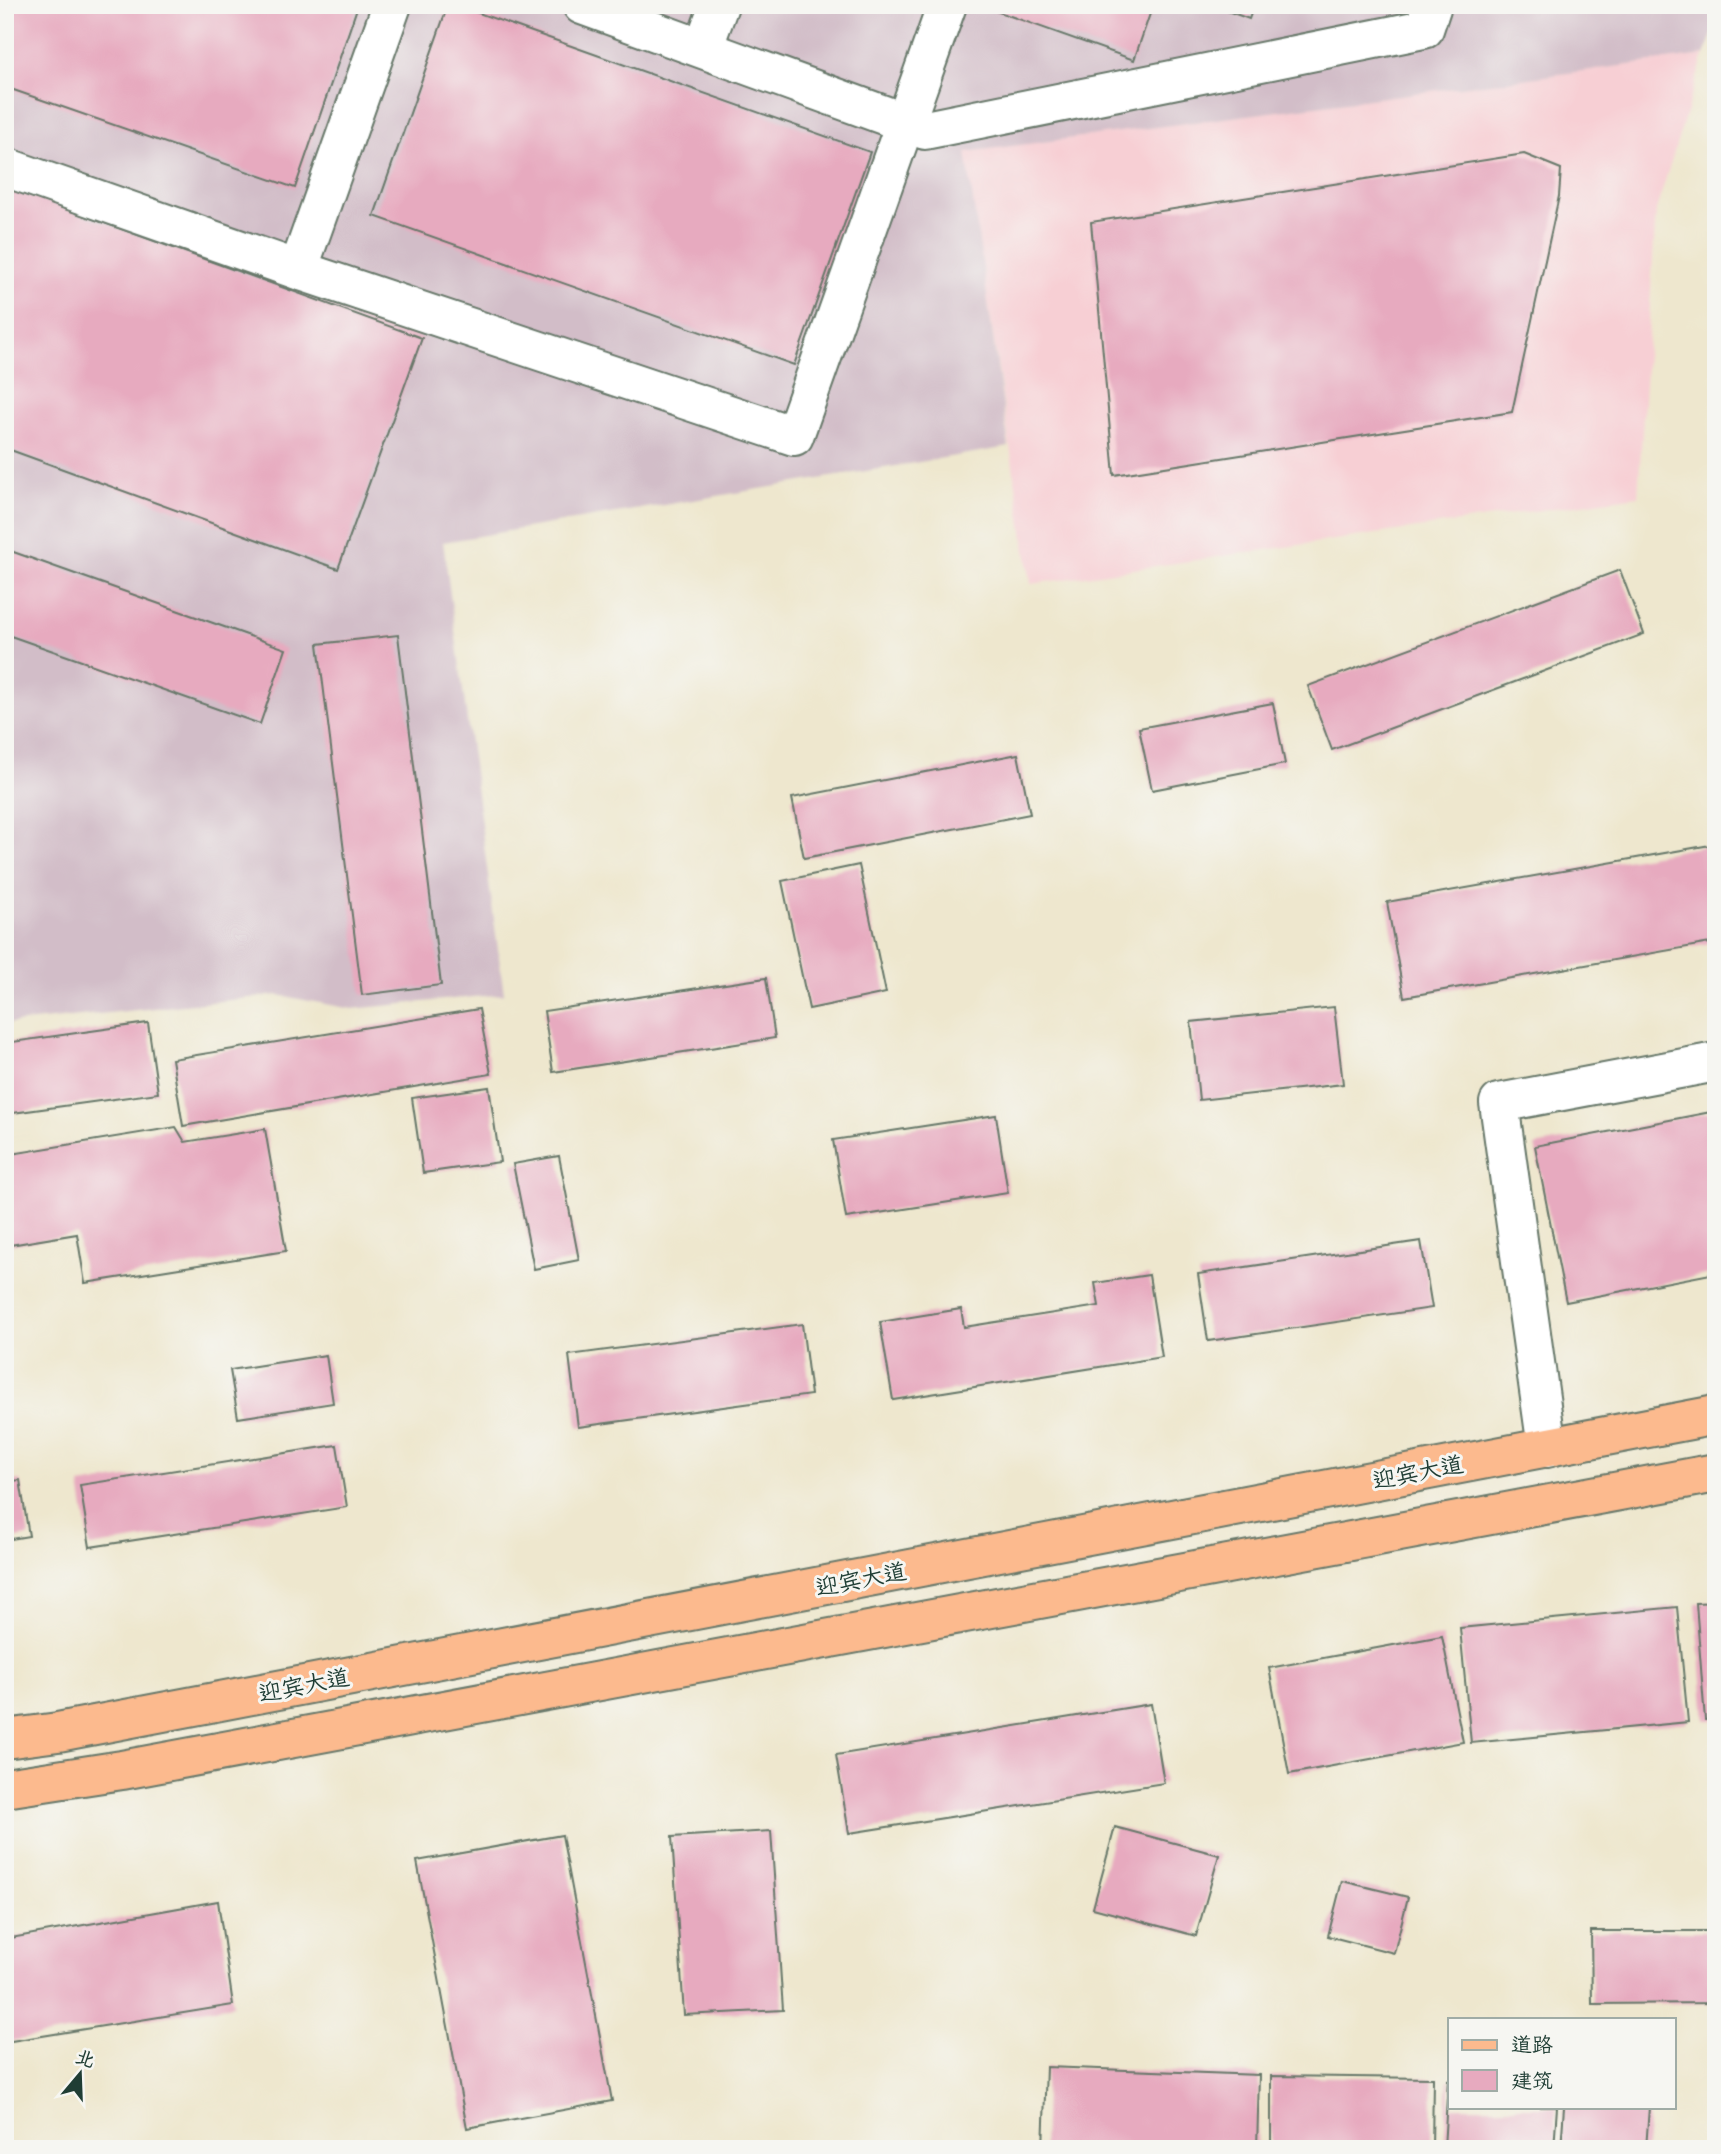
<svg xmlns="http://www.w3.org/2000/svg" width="1721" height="2154" viewBox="0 0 1721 2154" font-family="'Gochi Hand','LXGW WenKai TC',sans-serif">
	<rect width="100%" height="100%" fill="#f6f6f2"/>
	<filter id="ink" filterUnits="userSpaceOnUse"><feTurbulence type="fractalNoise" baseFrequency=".0143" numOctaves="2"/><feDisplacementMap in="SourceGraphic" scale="14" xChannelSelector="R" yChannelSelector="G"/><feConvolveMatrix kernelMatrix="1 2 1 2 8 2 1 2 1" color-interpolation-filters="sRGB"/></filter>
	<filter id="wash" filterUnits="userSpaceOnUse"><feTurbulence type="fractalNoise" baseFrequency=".00686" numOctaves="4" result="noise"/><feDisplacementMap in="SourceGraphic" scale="28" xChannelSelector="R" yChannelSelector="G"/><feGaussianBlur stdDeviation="1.57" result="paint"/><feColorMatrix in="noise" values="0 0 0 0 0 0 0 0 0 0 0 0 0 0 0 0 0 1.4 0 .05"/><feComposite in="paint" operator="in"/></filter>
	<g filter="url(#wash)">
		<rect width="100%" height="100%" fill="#eee7ce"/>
		<polygon fill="#f7cfd4" points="1704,55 1656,210 1638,496 1031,584 965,152"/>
		<polygon fill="#d2bdc8" points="5,5 1716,5 1716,25 1704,55 966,152 1009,447 443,542 504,994 352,1009 278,995 5,1024"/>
		<g id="blocks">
			<g fill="#e7aabf">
				<polygon points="5,5 358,5 295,188 5,87"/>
				<polygon points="448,5 456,5 870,152 794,365 374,216"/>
				<polygon points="979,5 1153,5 1134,60"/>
				<polygon points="1211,5 1254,5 1249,19"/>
				<polygon points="1524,154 1561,169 1559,196 1512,412 1114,475 1091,222"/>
				<polygon points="5,187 422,338 338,569 5,448"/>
				<polygon points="5,549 286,649 260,724 5,634"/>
				<polygon points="1620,570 1644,634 1332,750 1308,686"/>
				<polygon points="398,635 441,985 362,995 318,644"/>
				<polygon points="1273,703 1285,764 1152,790 1139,728"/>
				<polygon points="1018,754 1030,814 804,858 792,798"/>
				<polygon points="1716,844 1716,942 1404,997 1387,902"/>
				<polygon points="859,865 886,993 809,1009 782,881"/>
				<polygon points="766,978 775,1038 553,1072 544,1011"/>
				<polygon points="1334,1007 1343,1084 1199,1100 1191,1022"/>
				<polygon points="479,1009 491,1074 183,1126 172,1059"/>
				<polygon points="148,1023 158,1093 5,1114 5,1043"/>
				<polygon points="489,1087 500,1162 423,1173 412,1098"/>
				<polygon points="1716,1111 1716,1273 1566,1302 1535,1146"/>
				<polygon points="996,1115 1008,1193 846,1218 833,1140"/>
				<polygon points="176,1127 185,1142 265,1129 286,1251 85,1283 77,1234 10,1245 5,1215 5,1155"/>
				<polygon points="559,1156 579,1260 534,1269 513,1164"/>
				<polygon points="1421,1241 1432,1308 1208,1341 1198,1274"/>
				<polygon points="1149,1275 1162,1357 893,1400 880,1322 961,1309 964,1327 1099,1306 1095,1283"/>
				<polygon points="802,1324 811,1395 578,1427 569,1355"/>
				<polygon points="326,1355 333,1403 238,1418 230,1370"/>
				<polygon points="337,1445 347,1507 90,1547 80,1485"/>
				<polygon points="20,1480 29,1536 5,1540 5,1482"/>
				<polygon points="1716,1602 1716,1720 1705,1720 1696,1603"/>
				<polygon points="1677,1607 1688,1722 1471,1743 1460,1628"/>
				<polygon points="1442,1636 1463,1742 1289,1774 1269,1668"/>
				<polygon points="1151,1704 1164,1783 849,1833 836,1755"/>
				<polygon points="1115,1827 1219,1855 1196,1936 1093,1908"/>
				<polygon points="771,1831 783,2010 684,2015 672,1837"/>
				<polygon points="562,1835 612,2101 467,2128 417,1861"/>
				<polygon points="1342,1881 1408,1897 1394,1953 1328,1936"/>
				<polygon points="218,1901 233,2005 5,2042 5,1939"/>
				<polygon points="1591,1931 1714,1931 1715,2003 1592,2004"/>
				<polygon points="1046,2067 1259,2075 1257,2149 1043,2149"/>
				<polygon points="1271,2076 1433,2078 1432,2149 1271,2149"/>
				<polygon points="1448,2080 1450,2080 1450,2107 1557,2107 1554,2149 1444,2149"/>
				<polygon points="1564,2107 1649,2107 1646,2149 1561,2149"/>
			</g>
		</g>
	</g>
	<g filter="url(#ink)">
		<use href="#blocks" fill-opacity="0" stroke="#67786a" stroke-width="2"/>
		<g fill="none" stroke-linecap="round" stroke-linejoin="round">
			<defs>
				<g id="minor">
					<polyline points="582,5 925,130 1424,29 1432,5"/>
					<polyline points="703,48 719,5"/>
					<polyline points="5,167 298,270 392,5"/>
					<polyline points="298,270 794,436 947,5"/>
					<polyline points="1547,1448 1499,1103 1716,1062"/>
				</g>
				<g id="major">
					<polyline points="5,1739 58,1732 1716,1415"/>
					<polyline points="5,1788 122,1770 1716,1473"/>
				</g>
			</defs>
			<use href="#minor" stroke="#67786a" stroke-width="42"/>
			<use href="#major" stroke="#67786a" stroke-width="42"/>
			<use href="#minor" stroke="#fff" stroke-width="38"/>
			<use href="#major" stroke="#fcba8e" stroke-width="38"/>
		</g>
	</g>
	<g text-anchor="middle" stroke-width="6" stroke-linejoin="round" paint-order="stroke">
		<g font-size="23" fill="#1f3d34" stroke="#f6f6f2">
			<text transform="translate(1418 1472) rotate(-11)" y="8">迎宾大道</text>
			<text transform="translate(861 1579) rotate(-11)" y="8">迎宾大道</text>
			<text transform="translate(304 1685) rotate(-11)" y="8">迎宾大道</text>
		</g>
	</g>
	<rect width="1721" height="2154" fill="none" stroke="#f6f6f2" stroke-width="28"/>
	<rect x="1448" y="2018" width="228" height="91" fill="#f6f6f2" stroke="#a0aca6" stroke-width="2"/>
	<rect x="1462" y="2040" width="35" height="10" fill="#fcba8e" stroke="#a0aca6" stroke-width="2"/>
	<text x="1511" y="2052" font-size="21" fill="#1f3d34">道路</text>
	<rect x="1462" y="2070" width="35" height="21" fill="#e7aabf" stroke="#a0aca6" stroke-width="2"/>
	<text x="1511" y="2088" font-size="21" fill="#1f3d34">建筑</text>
	<g transform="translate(80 2074) rotate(19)" stroke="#f6f6f2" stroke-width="5" paint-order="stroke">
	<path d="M0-5L12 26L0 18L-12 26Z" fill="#1f3d34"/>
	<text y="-10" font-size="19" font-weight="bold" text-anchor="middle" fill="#1f3d34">北</text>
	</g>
</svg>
